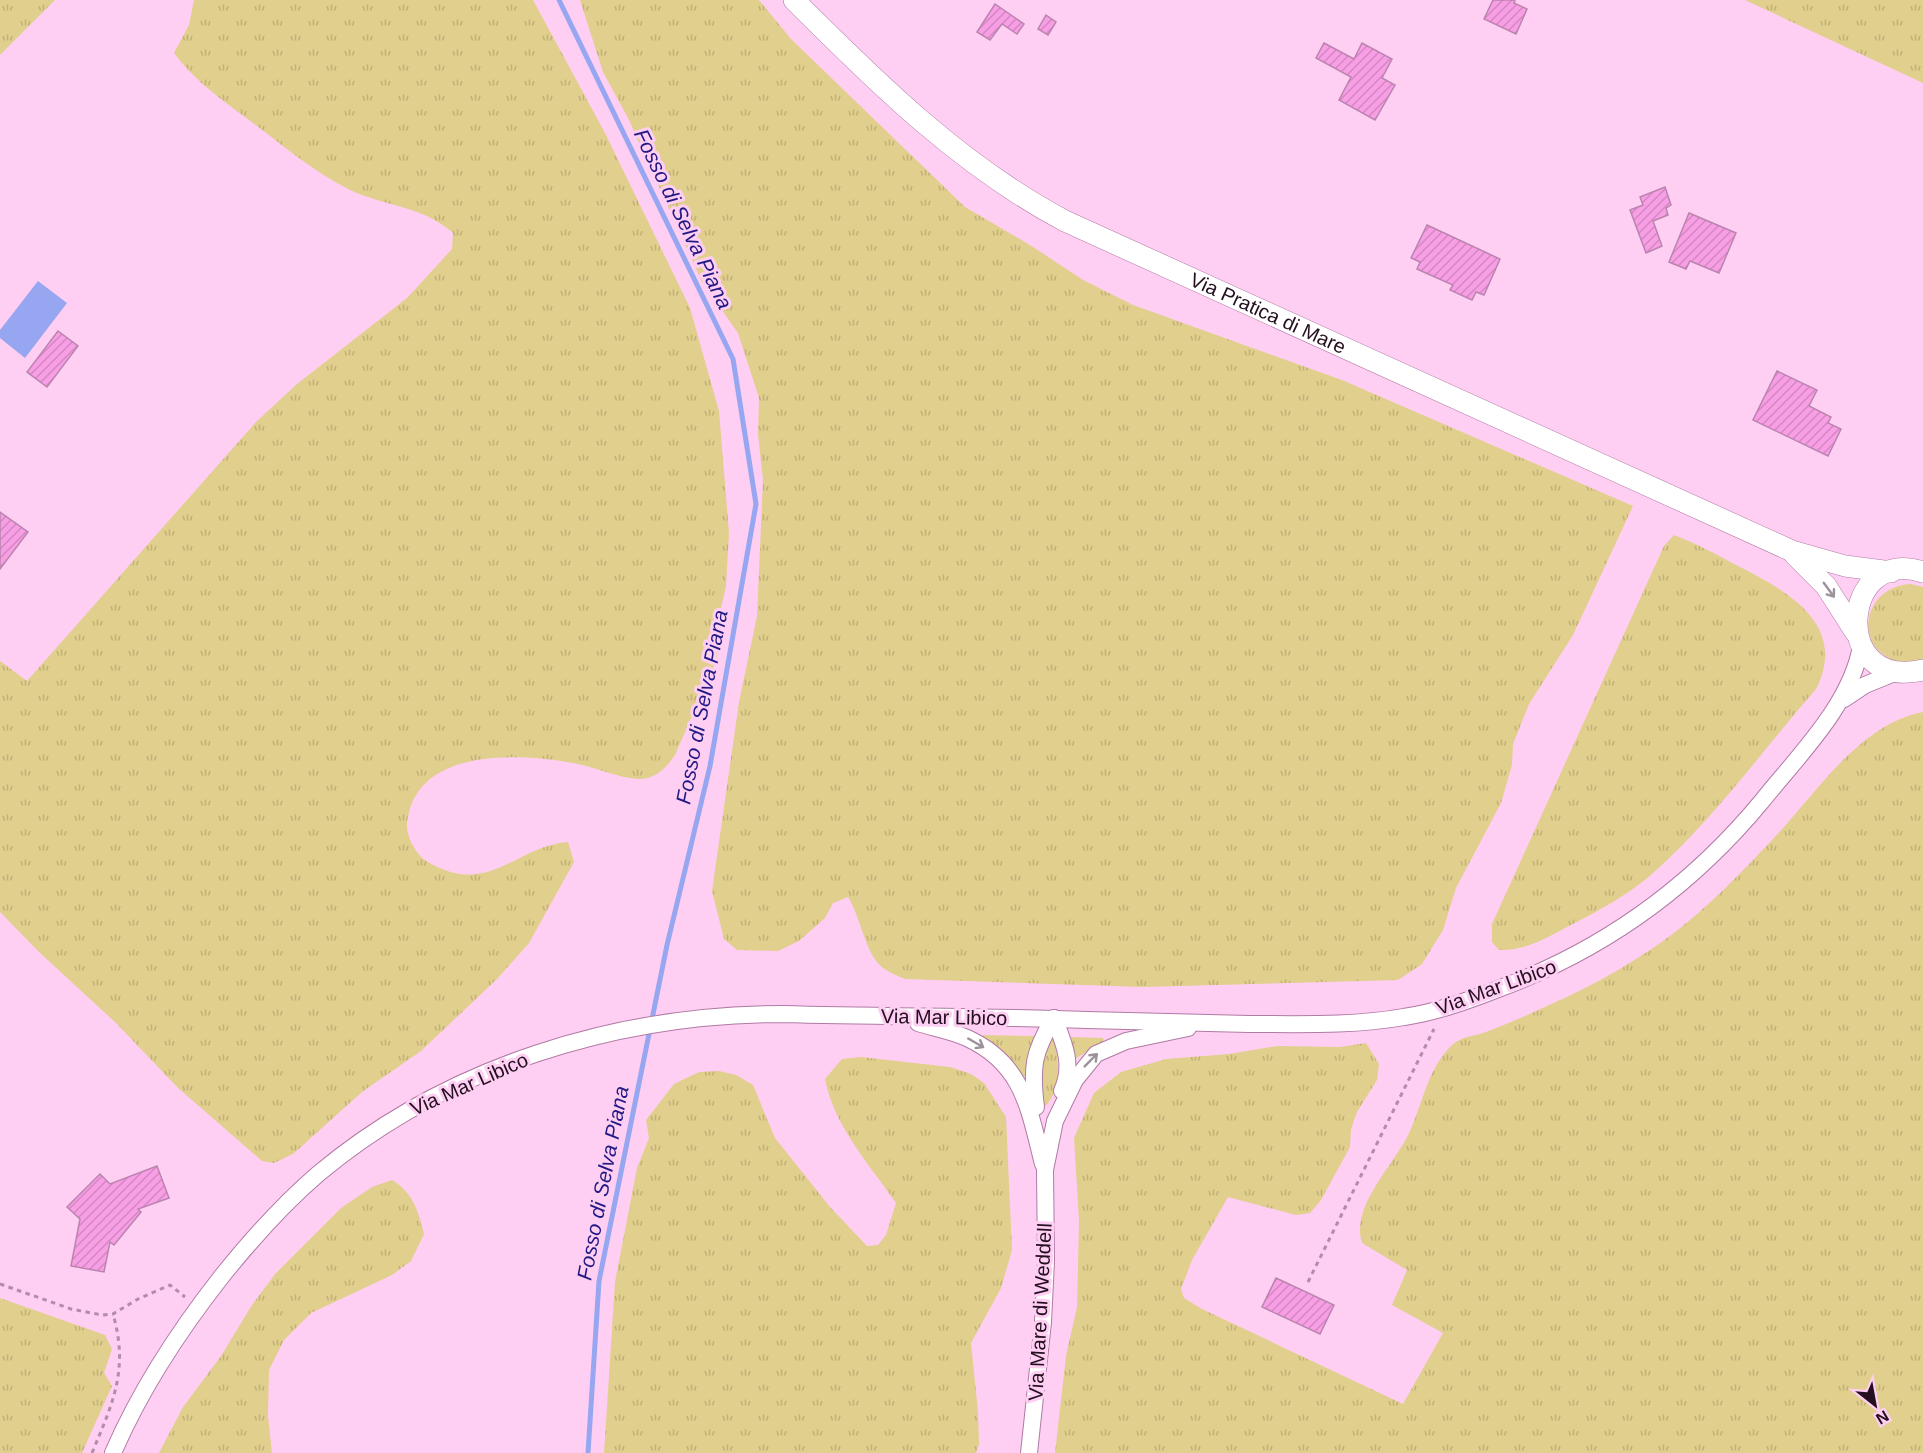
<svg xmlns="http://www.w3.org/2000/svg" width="1923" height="1453" viewBox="0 0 1923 1453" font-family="Helvetica,sans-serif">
	<defs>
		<pattern id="grass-tufts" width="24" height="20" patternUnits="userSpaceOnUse" patternTransform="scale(1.5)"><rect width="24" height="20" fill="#e1cf8d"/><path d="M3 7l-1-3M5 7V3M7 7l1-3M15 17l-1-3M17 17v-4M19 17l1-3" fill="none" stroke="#c1b179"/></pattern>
		<pattern id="building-hatch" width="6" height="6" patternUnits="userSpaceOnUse" patternTransform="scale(1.5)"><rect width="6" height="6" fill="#f79ee4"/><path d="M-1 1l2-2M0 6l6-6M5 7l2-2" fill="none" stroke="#d387c3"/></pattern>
	</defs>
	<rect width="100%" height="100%" fill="#fecff3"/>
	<g fill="url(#grass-tufts)">
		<polygon points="0,0 55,0 0,55"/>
		<path d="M194,0H533L605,133L690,308L719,411L729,533L726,586L718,621L717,659L675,755C667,767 656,779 639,779C618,778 595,767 573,763C519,753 414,747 407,824C406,837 417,856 428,862C489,898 515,846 568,842L574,862L529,943L497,979L421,1051L362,1092L293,1154L274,1163L262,1161L178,1088L116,1023L39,952L0,912V661L27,681L256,422L297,384L407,298L452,249L453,233C421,205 385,207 348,189C316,173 286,148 257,126C228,104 196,83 174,53L189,25Z"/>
		<path d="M580,0H759L791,39L965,207L1030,245L1083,280L1133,305L1342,380L1633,506L1573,635L1529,704L1513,744L1512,765L1501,803L1456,888L1443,930L1422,964L1398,980L1143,987L905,979C895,975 883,970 877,962C864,945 860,917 848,897L833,903L825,918L799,941L778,951L737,950L724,939L712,891L739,702L757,616L763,480L758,434L759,398L738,333L702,282L628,118L603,72Z"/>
		<polygon points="1745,0 1923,0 1923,83"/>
		<path d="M1674,535C1695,543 1716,554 1736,565C1786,590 1849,624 1816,689C1762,751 1714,819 1652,874C1628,895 1595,913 1567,927C1545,939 1524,951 1499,950L1492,942V924L1664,546Z"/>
		<path d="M1911,584L1923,587V661C1916,661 1907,663 1900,662C1851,650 1862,586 1911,584Z"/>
		<path d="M1923,712V1453H1055L1066,1356L1077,1307L1079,1221L1074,1138L1094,1093L1121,1072L1166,1059L1229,1054L1277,1046L1340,1047L1366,1043L1379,1064L1377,1080L1357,1112L1351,1129L1350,1147L1321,1200L1310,1213L1296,1215L1228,1197L1192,1260L1181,1289L1184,1298L1202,1309L1403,1404L1443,1333L1392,1305L1407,1270L1362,1243C1350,1206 1395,1164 1409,1133C1423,1104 1426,1073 1449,1048C1460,1036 1472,1037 1486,1032C1507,1024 1528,1015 1549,1005C1593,986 1635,962 1674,933C1710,905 1742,872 1773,839C1815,795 1859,724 1923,712Z"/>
		<polygon points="983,1035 1035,1036 1027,1060 1026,1076 1022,1076 1002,1051 983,1038"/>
		<polygon points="1071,1037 1103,1038 1104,1041 1075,1059"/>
		<path d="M1051,1038H1053C1060,1059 1062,1094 1042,1109C1041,1085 1040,1061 1051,1038Z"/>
		<path d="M861,1057L950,1067L971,1074L984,1083L1006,1117L1012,1250L1001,1288L971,1343L978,1412L979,1444L976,1453H604L615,1282L637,1168L649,1138L646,1120L674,1084L699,1072L719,1071L736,1075L753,1085L775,1138L830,1207L867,1246L878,1245L886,1235L896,1203C869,1164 834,1126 825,1079L842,1059Z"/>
		<path d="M392,1180C413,1193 418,1210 424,1234L411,1261L392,1275L311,1313L284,1340L269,1370L268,1416L272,1453H159L183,1407L221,1356L252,1305L276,1273L341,1208L372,1187Z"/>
		<polygon points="0,1298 105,1335 112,1349 104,1373 112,1386 82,1453 0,1453"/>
	</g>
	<polygon fill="#97a6f1" points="38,281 67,303 25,358 0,338 0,330"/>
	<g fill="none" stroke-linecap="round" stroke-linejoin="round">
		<polyline stroke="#97a6f1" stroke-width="5" points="559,0 733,359 756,504 710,766 667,945 599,1281 588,1453"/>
	</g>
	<g fill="url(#building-hatch)" stroke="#bb84af" stroke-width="1.5">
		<polygon points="1493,0 1515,0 1514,3 1527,9 1516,34 1484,19"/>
		<polygon points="995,4 1024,24 1017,34 1002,24 990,40 977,32"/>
		<polygon points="1046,15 1056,22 1048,35 1038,29"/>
		<polygon points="1324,43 1354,59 1362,43 1392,59 1382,78 1395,85 1375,120 1339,100 1351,77 1316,58"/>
		<polygon points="1665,187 1671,205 1666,208 1668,215 1653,221 1662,246 1646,253 1630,210 1643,205 1640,197"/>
		<polygon points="1689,213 1736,233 1719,273 1690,261 1686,269 1669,262"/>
		<polygon points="1427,225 1500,259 1484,295 1476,292 1472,300 1450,290 1453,285 1417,269 1420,262 1411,258"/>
		<polygon points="58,331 78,346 47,387 27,372"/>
		<polygon points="1777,371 1817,390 1809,406 1831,417 1828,423 1841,429 1828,456 1753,420"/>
		<polygon points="0,512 28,532 0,569"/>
		<polygon points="157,1166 169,1198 138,1209 141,1212 114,1245 110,1242 104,1272 71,1266 80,1219 67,1207 100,1174 110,1184"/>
		<polygon points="1276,1278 1334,1305 1320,1334 1262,1307"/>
	</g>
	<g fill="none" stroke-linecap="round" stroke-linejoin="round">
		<defs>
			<g id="minor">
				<polyline points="1844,699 1865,685 1897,672"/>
				<path d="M1054,1018C1064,1043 1074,1065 1062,1091"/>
				<path d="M918,1023C934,1028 952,1031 967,1038C1024,1064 1029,1110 1043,1164"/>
				<path d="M1036,1107C1031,1068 1033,1052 1054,1018"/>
				<path d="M113,1453C141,1388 178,1332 222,1276C251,1240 282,1205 318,1174C447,1066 617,1014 783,1014C885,1017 986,1016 1087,1020C1141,1021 1195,1023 1249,1024C1300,1024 1353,1026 1404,1017C1437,1012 1467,1001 1498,989C1604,950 1691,887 1762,801C1799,755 1851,704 1861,646"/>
				<polyline points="1029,1453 1043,1322 1046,1261 1045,1170 1055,1121 1075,1080 1096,1054 1126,1041 1188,1028"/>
			</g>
			<g id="tertiary">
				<path id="s1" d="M794,0C877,83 961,166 1065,221L1792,551L1845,566L1891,572"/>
				<polyline points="1794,554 1826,586 1856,633"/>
				<path d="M1923,572C1842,544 1828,692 1923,670"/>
			</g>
		</defs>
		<use href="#minor" stroke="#b07aa4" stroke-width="18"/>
		<use href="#tertiary" stroke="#b07aa4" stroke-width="22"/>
		<g stroke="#b28ca9" stroke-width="3" stroke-dasharray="4.5 4.5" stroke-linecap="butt">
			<polyline points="1308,1282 1434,1029"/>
			<polyline points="0,1284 71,1309 102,1315 113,1314 138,1299 170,1285 185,1297"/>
			<path d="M92,1453C113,1402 129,1370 113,1314"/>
		</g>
		<use href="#minor" stroke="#fff" stroke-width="16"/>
		<use href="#tertiary" stroke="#fff" stroke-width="21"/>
	</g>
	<defs><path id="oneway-shaft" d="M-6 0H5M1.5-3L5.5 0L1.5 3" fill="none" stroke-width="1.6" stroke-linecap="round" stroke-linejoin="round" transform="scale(1.5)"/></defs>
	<g stroke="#9c939a">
		<use href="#oneway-shaft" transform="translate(1829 590) rotate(54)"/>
		<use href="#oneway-shaft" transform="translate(976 1043) rotate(30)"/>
		<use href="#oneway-shaft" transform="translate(1091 1060) rotate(-45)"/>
	</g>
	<g text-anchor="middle" stroke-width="6" stroke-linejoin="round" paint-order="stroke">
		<g font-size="20" fill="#230f1f" stroke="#fecff3">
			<text dy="7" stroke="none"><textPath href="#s1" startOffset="574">Via Pratica di Mare</textPath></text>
			<text transform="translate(1496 987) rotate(-20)" y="7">Via Mar Libico</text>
			<text transform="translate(944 1017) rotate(1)" y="7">Via Mar Libico</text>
			<text transform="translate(469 1084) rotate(-24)" y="7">Via Mar Libico</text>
			<text transform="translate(1040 1312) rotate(-87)" y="7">Via Mare di Weddell</text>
		</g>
		<g font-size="21" font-style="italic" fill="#211984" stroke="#fecff3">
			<text transform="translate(683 219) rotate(64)" y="7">Fosso di Selva Piana</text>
			<text transform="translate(702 707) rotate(-79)" y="7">Fosso di Selva Piana</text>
			<text transform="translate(603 1183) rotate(-79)" y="7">Fosso di Selva Piana</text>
		</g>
	</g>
	<g transform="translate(1875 1405) rotate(149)" stroke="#fecff3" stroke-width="4.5" paint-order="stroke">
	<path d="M0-4.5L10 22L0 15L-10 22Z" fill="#230f1f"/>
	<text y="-9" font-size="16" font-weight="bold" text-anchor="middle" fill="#230f1f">N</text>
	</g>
</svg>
